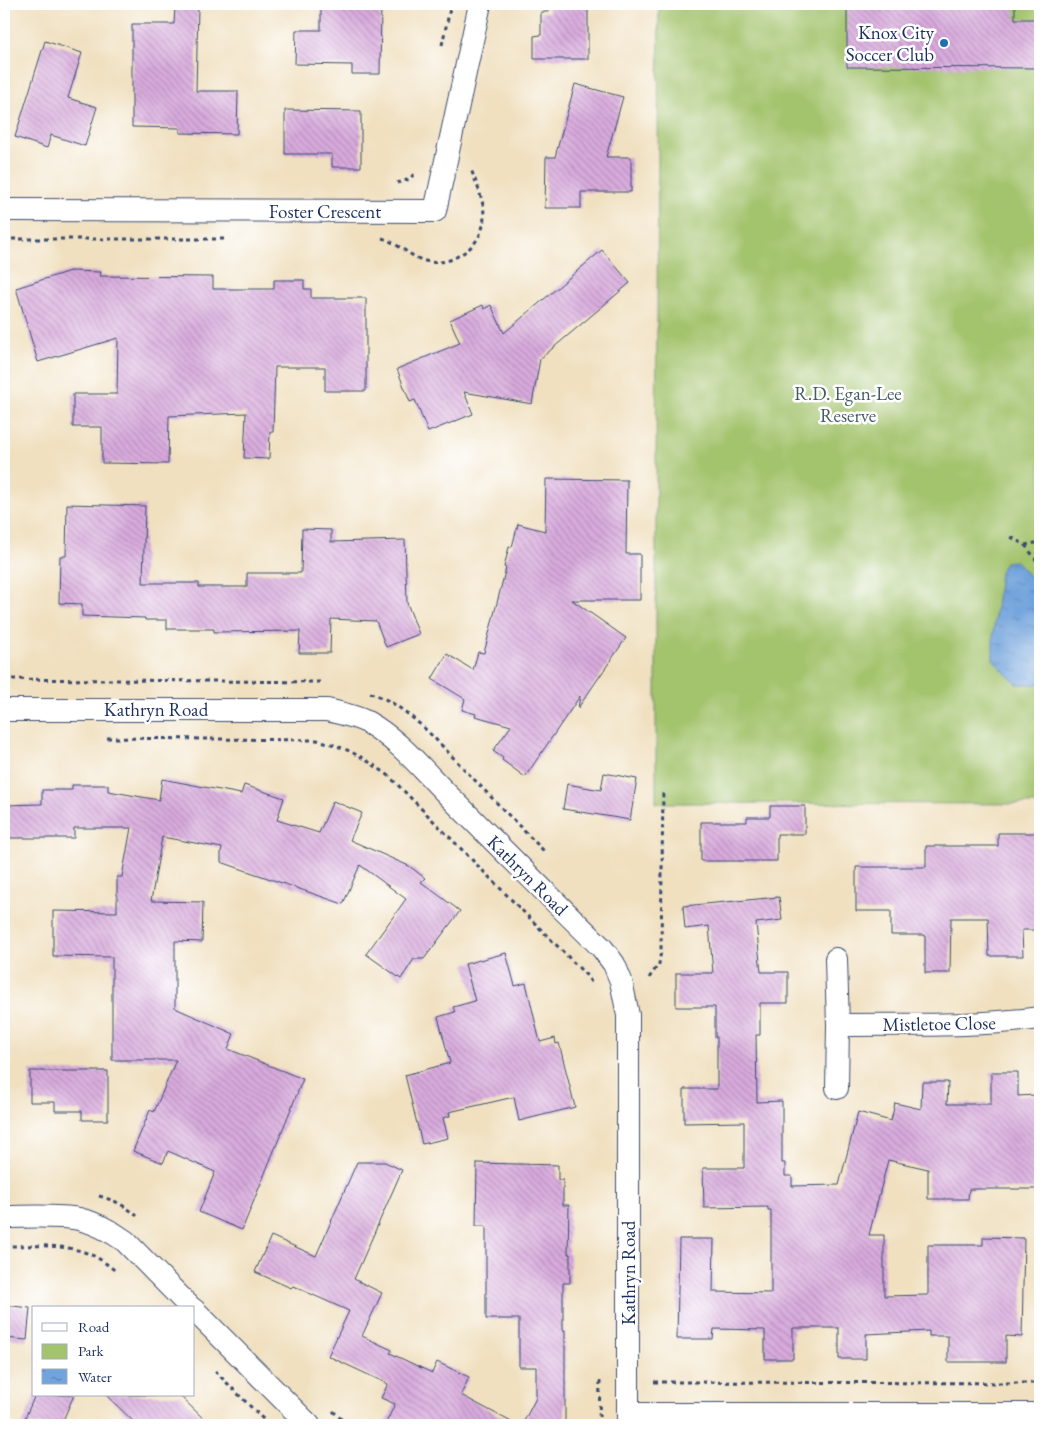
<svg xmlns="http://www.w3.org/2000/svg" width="1044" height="1429" viewBox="0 0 1044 1429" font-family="'EB Garamond',serif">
	<defs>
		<pattern id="water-ripples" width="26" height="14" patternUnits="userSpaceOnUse" patternTransform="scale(1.25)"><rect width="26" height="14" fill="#71a3dc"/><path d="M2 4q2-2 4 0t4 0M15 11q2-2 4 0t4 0" fill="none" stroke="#5c85b6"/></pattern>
		<pattern id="building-back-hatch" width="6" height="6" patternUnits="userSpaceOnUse" patternTransform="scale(1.25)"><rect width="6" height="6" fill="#d9abdd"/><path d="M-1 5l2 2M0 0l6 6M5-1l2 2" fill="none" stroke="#af8cb6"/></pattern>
	</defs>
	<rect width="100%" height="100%" fill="#fff"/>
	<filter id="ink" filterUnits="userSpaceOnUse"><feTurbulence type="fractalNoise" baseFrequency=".02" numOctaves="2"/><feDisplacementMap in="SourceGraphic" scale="10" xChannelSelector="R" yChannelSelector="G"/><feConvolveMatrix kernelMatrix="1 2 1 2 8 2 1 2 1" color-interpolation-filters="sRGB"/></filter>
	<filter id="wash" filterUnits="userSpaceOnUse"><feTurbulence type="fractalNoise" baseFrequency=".0096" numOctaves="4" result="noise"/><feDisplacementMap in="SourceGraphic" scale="20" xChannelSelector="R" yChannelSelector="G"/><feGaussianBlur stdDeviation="1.12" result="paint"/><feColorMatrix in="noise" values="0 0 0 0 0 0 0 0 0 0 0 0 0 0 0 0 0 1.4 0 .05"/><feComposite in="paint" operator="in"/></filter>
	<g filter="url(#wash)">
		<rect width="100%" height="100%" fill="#f0e0c0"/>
		<polygon fill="#a3c36c" stroke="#5f7965" points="659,4 1040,4 1040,804 656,803 656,470"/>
		<polygon fill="url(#water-ripples)" stroke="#46699d" points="1016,561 1040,589 1040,683 1038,684 1017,684 1005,673 993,659 993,635 1000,572 1005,562"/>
		<g id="blocks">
			<g fill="url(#building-back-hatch)">
				<polygon points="321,4 381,4 380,74 352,74 352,65 295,64 296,30 321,30"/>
				<polygon points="549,4 588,4 588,59 534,59 534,36 541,35 541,12 549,12"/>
				<polygon points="847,4 1015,4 1015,19 1040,19 1040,68 847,67"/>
				<polygon points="175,6 198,6 196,91 238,91 237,134 180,133 180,128 132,127 132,24 174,24"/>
				<polygon points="45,41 82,53 68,98 97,107 85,146 51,135 47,148 15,137"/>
				<polygon points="575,84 623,97 606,157 631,157 631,192 581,192 581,208 545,208 546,157 555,157"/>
				<polygon points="285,110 361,111 361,167 332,167 332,154 285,154"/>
				<polygon points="602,250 630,283 540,359 532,404 464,392 473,414 428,432 415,400 410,402 397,369 460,343 450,320 483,305 484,309 491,305 504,333"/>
				<polygon points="70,271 101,272 100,276 213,277 213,289 274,289 274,280 304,280 304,289 311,289 311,298 366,298 366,391 325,391 325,367 275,367 273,432 270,432 269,459 244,458 246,413 169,416 168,464 102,463 102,427 73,427 73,394 117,394 118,338 38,362 16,288"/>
				<polygon points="546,479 627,480 626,554 640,554 640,600 572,600 626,638 578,708 580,696 525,777 502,760 503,758 493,751 511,726 475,716 476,714 462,710 465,699 432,679 447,654 473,670 478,652 484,653 506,568 504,567 509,547 512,547 518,524 545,531"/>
				<polygon points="67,504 145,506 143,583 199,583 199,587 247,587 247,573 301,573 302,529 331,530 331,542 405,540 407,603 419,634 386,647 376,621 331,619 330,653 299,653 300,631 214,632 214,629 167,629 167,620 145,620 145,618 82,616 82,604 59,603 60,556 66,556"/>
				<polygon points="604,773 637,779 630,820 563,809 567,784 601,790"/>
				<polygon points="162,779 241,794 244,785 284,798 277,820 319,833 333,801 362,813 350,840 409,866 425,878 421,882 460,911 424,959 414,959 401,979 366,954 406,899 360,865 343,904 221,862 221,852 222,848 162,837 151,901 203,902 202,942 175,941 175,1008 234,1034 228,1049 303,1079 242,1230 199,1212 215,1172 168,1151 163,1163 133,1151 150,1110 154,1112 176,1060 112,1060 112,957 53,956 53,911 117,912 117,877 122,877 131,828 74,828 74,838 4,838 4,805 42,804 42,790 72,790 72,785 108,785 108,791 159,800"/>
				<polygon points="770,806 805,806 805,834 777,834 777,861 701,861 701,822 747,822 747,817 770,817"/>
				<polygon points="998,833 1040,833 1040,930 1022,930 1023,956 989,956 988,918 951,918 950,973 925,973 925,935 891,935 891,911 856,911 856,867 926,867 926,846 998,846"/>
				<polygon points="779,897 782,920 756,923 761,972 788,972 788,1003 760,1003 760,1035 756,1035 757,1102 782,1101 782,1163 785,1163 785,1176 792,1176 792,1186 839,1185 858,1112 891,1121 895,1103 921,1109 922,1082 948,1082 947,1104 991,1104 991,1072 1018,1072 1018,1096 1036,1095 1036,1102 1040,1102 1040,1137 1037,1137 1037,1189 969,1189 968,1199 928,1199 928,1169 888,1160 869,1235 884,1235 884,1296 928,1295 928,1245 983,1245 983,1237 1024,1238 1022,1337 1006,1336 1006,1362 948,1362 948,1336 929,1336 929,1331 866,1334 866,1359 839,1359 839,1328 793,1328 793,1359 765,1359 765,1330 714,1329 713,1339 677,1339 679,1239 714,1239 713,1292 771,1293 771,1210 768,1210 768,1207 704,1208 703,1168 744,1168 744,1122 684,1123 684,1089 717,1089 717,1037 715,1037 715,1007 676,1007 676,973 713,973 709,926 685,929 683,906"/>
				<polygon points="506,953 515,986 526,983 540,1042 555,1038 556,1044 559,1043 575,1107 519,1121 514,1097 449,1112 450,1116 443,1118 448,1138 422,1144 405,1075 450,1063 438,1017 455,1012 453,1007 475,1001 465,964"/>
				<polygon points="30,1071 108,1071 108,1120 82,1120 82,1111 55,1111 55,1102 30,1102"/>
				<polygon points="357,1162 385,1162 402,1170 354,1279 382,1293 362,1336 392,1350 390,1353 432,1373 437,1362 469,1377 461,1395 517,1425 385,1425 395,1404 381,1398 388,1384 328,1356 349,1311 293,1286 291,1288 255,1272 271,1236 316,1256"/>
				<polygon points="477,1163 558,1165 558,1180 563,1180 563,1205 569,1205 568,1254 570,1254 570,1283 563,1283 563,1330 565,1330 565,1425 522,1425 536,1398 536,1367 519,1367 519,1319 486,1319 486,1226 476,1226"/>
				<polygon points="4,1305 30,1308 27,1340 4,1338"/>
				<polygon points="35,1395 74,1395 61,1425 22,1425"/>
				<polygon points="106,1395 179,1395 210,1425 137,1425"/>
			</g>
		</g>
	</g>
	<g filter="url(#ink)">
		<use href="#blocks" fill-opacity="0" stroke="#3b4a6d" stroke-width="1"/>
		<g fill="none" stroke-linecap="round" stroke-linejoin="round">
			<defs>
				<g id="street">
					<polyline points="4,210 435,211 480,4"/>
					<path d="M4,710H327C340,713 355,716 367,722C402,742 426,774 454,801C503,850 552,899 602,948L614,964L621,981L628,1015V1425"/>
					<polyline points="836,959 838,1025 837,1088"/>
					<path d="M838,1025C905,1024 973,1027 1040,1018"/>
					<path d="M4,1217C27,1217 57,1215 79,1219C96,1223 111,1231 125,1241L191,1308"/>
					<polyline points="194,1310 309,1425"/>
					<polyline points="628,1414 1040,1414"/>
				</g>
			</defs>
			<use href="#street" stroke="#3b4a6d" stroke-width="24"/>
			<g stroke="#3b4a6d" stroke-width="3" stroke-dasharray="4 4" stroke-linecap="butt">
				<polyline points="442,45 451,4"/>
				<polyline points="397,183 410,179 416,171"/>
				<path d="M382,238C398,243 410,257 425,261C437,264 448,262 458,256C483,243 489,220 480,194C478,186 474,178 471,169"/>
				<polyline points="4,239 228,239"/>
				<polyline points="1011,537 1025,545 1040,542"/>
				<polyline points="1025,545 1040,565"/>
				<polyline points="4,679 320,682"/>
				<path d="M370,693C405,703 440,744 465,770C491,797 517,824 544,851"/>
				<path d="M107,738L317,740C346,747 363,757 388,775L587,976L593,985"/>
				<polyline points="649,978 659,964 661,950 663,790"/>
				<path d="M99,1196C114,1200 126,1206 137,1216"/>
				<path d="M4,1246C33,1246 67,1243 94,1256C102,1260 109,1266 117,1272"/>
				<polyline points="215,1371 269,1425"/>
				<polyline points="654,1382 1040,1383"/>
				<polyline points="333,1411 347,1425"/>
				<polyline points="599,1425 600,1380"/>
			</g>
			<use href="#street" stroke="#fff" stroke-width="22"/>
		</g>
	</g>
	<circle fill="#1f6fb2" stroke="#fff" stroke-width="2" cx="944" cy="43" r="5"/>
	<g text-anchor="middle" stroke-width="5" stroke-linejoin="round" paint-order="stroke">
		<g font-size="19" fill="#1b2f5e" stroke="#fff" text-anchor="end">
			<text x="934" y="39">Knox City<tspan x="934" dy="22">Soccer Club</tspan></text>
		</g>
		<g font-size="19" fill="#1b2f5e" stroke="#fff">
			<text x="325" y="218">Foster Crescent</text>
			<text x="156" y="716">Kathryn Road</text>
			<text transform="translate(528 875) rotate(45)" y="7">Kathryn Road</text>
			<text transform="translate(939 1023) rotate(-1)" y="7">Mistletoe Close</text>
			<text transform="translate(628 1273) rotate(-90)" y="7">Kathryn Road</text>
		</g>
		<g font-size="19" fill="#445b62" stroke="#fff">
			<text x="848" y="400">R.D. Egan-Lee<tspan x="848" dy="22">Reserve</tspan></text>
		</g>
	</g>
	<rect width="1044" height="1429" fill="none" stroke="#fff" stroke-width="20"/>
	<rect x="32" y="1306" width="162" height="90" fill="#ffffff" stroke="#a4acbf"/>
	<rect x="42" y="1323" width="25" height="8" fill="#ffffff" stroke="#a4acbf"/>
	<text x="78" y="1332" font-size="15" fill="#1b2f5e">Road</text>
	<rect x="42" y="1344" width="25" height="15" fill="#a3c36c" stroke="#a4acbf"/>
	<text x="78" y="1356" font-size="15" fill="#1b2f5e">Park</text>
	<rect x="42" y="1369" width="25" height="15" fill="url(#water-ripples)" stroke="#a4acbf"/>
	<text x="78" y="1382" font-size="15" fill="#1b2f5e">Water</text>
</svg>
